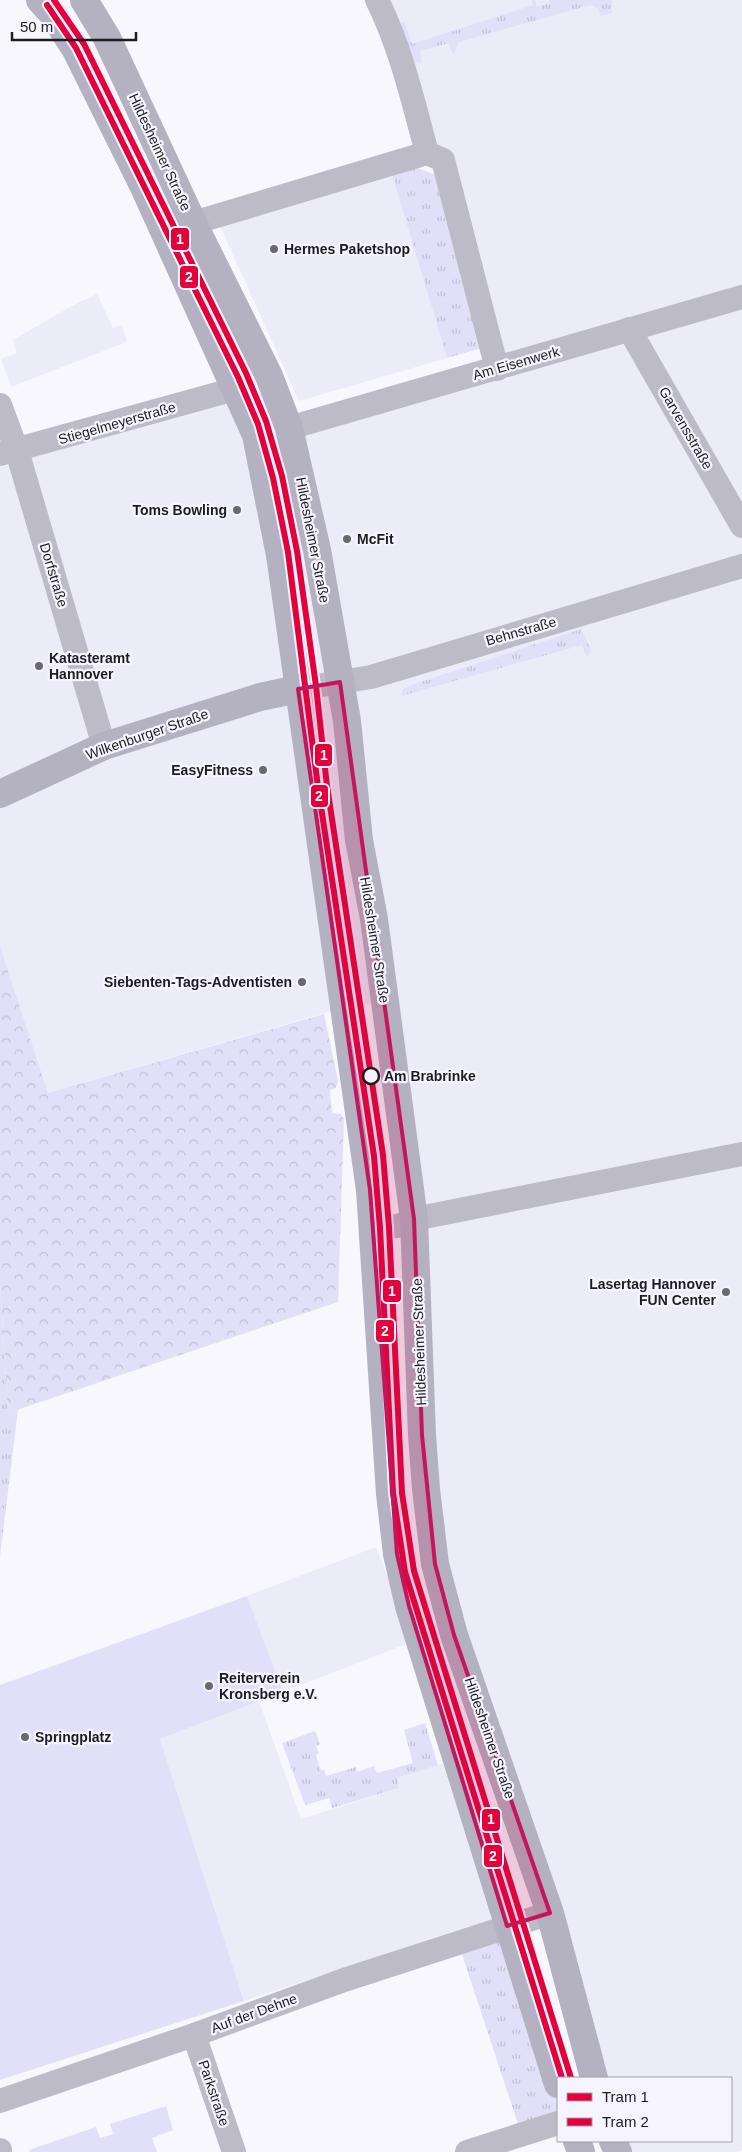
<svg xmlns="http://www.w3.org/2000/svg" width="742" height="2152" viewBox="0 0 742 2152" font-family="Arial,sans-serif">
	<defs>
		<pattern id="grass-tufts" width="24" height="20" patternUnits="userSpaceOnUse" patternTransform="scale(1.25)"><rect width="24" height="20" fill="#e2e0f9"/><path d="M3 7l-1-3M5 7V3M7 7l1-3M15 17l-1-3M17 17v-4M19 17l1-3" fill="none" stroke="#c1c0d5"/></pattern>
		<pattern id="forest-crowns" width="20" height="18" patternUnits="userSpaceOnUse" patternTransform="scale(1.25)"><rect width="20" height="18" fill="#e2e0f9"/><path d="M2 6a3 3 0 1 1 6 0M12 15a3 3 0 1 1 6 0" fill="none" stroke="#c1c0d5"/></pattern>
	</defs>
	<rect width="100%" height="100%" fill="#f8f7fd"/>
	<g fill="#ecebf8">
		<polygon points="377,0 742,0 742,2150 736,2152 618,2152 613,2141 731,2141 731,2078 594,2078 454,1635 389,1002 345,1007 48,1093 0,946 0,450 233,386 256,435 496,369 468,260"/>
		<polygon points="392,175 447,358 299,401 220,226"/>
		<polygon points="97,294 113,328 121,325 127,340 124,343 11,387 1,359 17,353 13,340 72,306"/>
		<polygon points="376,1547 414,1641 283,1692 247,1596"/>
		<polygon points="259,1701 301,1819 399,1788 397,1778 443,1763 493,1920 457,1930 244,2001 160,1739"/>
	</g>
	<g fill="url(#grass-tufts)">
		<polygon points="532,0 535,0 537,7 550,3 549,0 612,0 612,13 601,16 598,9 590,5 459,42 453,55 449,43 420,51 422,63 411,61 401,23 404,21 412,44 533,5"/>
		<polygon points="418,168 441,177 485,347 447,358 392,175"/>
		<polygon points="581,629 591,650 587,658 582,645 401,696 403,689 411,685"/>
		<polygon points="0,1281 8,1413 18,1410 0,1557"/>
		<polygon points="425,1723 438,1765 397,1778 399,1788 332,1808 329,1798 305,1805 282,1743 315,1731 320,1744 316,1746 319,1753 316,1755 321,1771 324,1770 326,1776 356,1767 357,1772 374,1766 377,1773 413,1763 404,1730"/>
		<polygon points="504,1931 558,2098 558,2112 519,2127 459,1945"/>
	</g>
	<polygon fill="url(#forest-crowns)" points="0,946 48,1093 324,1014 338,1081 336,1088 330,1090 332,1113 341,1114 344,1119 338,1302 8,1413 0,1281"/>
	<g fill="#e2e0f9">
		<polygon points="247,1596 283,1692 160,1739 244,2001 0,2080 0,1685"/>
		<polygon points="166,2106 173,2130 152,2138 157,2152 29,2152 29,2150 96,2127 100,2138 113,2134 110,2124"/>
	</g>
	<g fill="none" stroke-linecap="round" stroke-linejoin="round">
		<g stroke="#bcbbc7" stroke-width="24">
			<path d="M377,0C401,48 413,101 427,153L443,160L497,369"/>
			<polyline points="193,223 427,153"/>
			<polyline points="629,329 742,526"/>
			<polyline points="0,405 17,451 104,746"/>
			<polyline points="289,428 742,297"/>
			<polyline points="0,454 235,389"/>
			<polyline points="298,689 371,677 742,566"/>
			<polyline points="373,1228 398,1226 414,1219 742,1154"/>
			<polyline points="194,2035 234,2152"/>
			<polyline points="0,2101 194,2035 344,1980 550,1913"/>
			<polyline points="0,2150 0,2152"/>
			<polyline points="467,2152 558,2123"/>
		</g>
		<g stroke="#b4b1c1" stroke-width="28">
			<polyline points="40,0 52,13 76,50 144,187 256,435 280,555 370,1190 390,1494 397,1554 409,1606 558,2084"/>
			<polyline points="84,0 107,38 193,223 269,376 289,428 317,550 347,721 359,840 374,919 414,1219 422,1435 426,1489 435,1564 454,1635 550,1913 594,2078"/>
			<polyline points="0,794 104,746 260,697 298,689"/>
			<polyline points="577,2141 581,2152"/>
			<polyline points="613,2141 618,2152"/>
		</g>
		<defs>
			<polyline id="tram-1" points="54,0 84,44 246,373 266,421 282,476 297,551 316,686 327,786 383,1155 389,1227 402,1493 414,1571 571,2078"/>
			<polyline id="tram-2" points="47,5 76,48 238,377 258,424 273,478 288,552 318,787 374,1156 380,1228 393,1493 405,1572 562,2078"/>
		</defs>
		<use href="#tram-1" stroke="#f6f5ff" stroke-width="10"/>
		<use href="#tram-2" stroke="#f6f5ff" stroke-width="10"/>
		<use href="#tram-1" stroke="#e4003a" stroke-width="6"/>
		<use href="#tram-2" stroke="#e4003a" stroke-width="6"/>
	</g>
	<path fill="#c2185b" fill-opacity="0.2" stroke="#c2185b" stroke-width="4" stroke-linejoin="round" d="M340,682L414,1219L422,1435L435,1564L454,1635L550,1913L507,1926L409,1606L397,1554L370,1190L298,689Z"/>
	<g fill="#6a696f" stroke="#f6f5ff" stroke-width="2">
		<circle cx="274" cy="249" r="5"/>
		<circle cx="237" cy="510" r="5"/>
		<circle cx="347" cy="539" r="5"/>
		<circle cx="39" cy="666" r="5"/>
		<circle cx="263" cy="770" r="5"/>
		<circle cx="302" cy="982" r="5"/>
		<circle cx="726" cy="1292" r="5"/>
		<circle cx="209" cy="1686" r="5"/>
		<circle cx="25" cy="1737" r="5"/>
	</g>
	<circle fill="#f6f5ff" stroke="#1d1c22" stroke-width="2.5" cx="371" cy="1076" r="8"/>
	<g text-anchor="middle" stroke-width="4.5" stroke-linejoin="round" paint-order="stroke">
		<g font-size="14" fill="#1d1c22" stroke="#f6f5ff">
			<text transform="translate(160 152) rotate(65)" y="5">Hildesheimer Straße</text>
			<text transform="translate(516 363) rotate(-16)" y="5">Am Eisenwerk</text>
			<text transform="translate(117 423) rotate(-16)" y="5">Stiegelmeyerstraße</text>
			<text transform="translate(686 428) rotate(60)" y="5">Garvensstraße</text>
			<text transform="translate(313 540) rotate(79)" y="5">Hildesheimer Straße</text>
			<text transform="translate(54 575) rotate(73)" y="5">Dorfstraße</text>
			<text transform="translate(521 631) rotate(-16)" y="5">Behnstraße</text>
			<text transform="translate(147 734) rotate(-19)" y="5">Wilkenburger Straße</text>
			<text transform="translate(375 940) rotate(81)" y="5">Hildesheimer Straße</text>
			<text transform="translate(419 1342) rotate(-92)" y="5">Hildesheimer Straße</text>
			<text transform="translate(490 1738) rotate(71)" y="5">Hildesheimer Straße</text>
			<text transform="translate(254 2013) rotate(-20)" y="5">Auf der Dehne</text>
			<text transform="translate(214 2093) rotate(71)" y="5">Parkstraße</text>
		</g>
		<g font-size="14" font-weight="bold" fill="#1d1c22" stroke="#f6f5ff" text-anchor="start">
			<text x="284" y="254">Hermes Paketshop</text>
			<text x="227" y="515" text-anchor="end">Toms Bowling</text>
			<text x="357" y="544">McFit</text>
			<text x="49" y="663">Katasteramt<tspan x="49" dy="16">Hannover</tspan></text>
			<text x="253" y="775" text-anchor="end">EasyFitness</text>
			<text x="292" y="987" text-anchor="end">Siebenten-Tags-Adventisten</text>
			<text x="716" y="1289" text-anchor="end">Lasertag Hannover<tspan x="716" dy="16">FUN Center</tspan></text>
			<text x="219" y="1683">Reiterverein<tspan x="219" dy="16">Kronsberg e.V.</tspan></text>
			<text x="35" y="1742">Springplatz</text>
		</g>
		<g font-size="14" font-weight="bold" fill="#1d1c22" stroke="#f6f5ff" text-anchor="start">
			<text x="384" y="1081">Am Brabrinke</text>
		</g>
	</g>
	<g stroke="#f6f5ff" stroke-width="2">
		<rect x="170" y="227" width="20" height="24" rx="5" fill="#e4003a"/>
		<rect x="179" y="265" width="20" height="24" rx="5" fill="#e4003a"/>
		<rect x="314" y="743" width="19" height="24" rx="5" fill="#e4003a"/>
		<rect x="310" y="784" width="19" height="24" rx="5" fill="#e4003a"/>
		<rect x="382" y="1279" width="20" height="24" rx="5" fill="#e4003a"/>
		<rect x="375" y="1319" width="20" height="24" rx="5" fill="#e4003a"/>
		<rect x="481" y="1808" width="20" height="24" rx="5" fill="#e4003a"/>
		<rect x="483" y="1844" width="20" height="24" rx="5" fill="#e4003a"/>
	</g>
	<g font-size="14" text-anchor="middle" font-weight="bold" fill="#fff">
		<text x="180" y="244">1</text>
		<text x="189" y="282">2</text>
		<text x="324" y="760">1</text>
		<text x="319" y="801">2</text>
		<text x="392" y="1296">1</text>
		<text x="385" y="1336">2</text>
		<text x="491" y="1824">1</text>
		<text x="493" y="1861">2</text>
	</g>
	<rect x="557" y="2077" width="175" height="65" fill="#f6f5ff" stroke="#9f9ea7"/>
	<rect x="567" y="2093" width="25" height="8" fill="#e4003a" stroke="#9f9ea7"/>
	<text x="602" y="2102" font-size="15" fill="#1d1c22">Tram 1</text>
	<rect x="567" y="2118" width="25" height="8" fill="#e4003a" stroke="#9f9ea7"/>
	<text x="602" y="2127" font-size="15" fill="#1d1c22">Tram 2</text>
	<path d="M12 32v8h124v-8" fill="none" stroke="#1d1c22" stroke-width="2.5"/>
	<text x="20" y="32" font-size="15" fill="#1d1c22" stroke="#f6f5ff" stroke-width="4" paint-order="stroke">50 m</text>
</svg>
